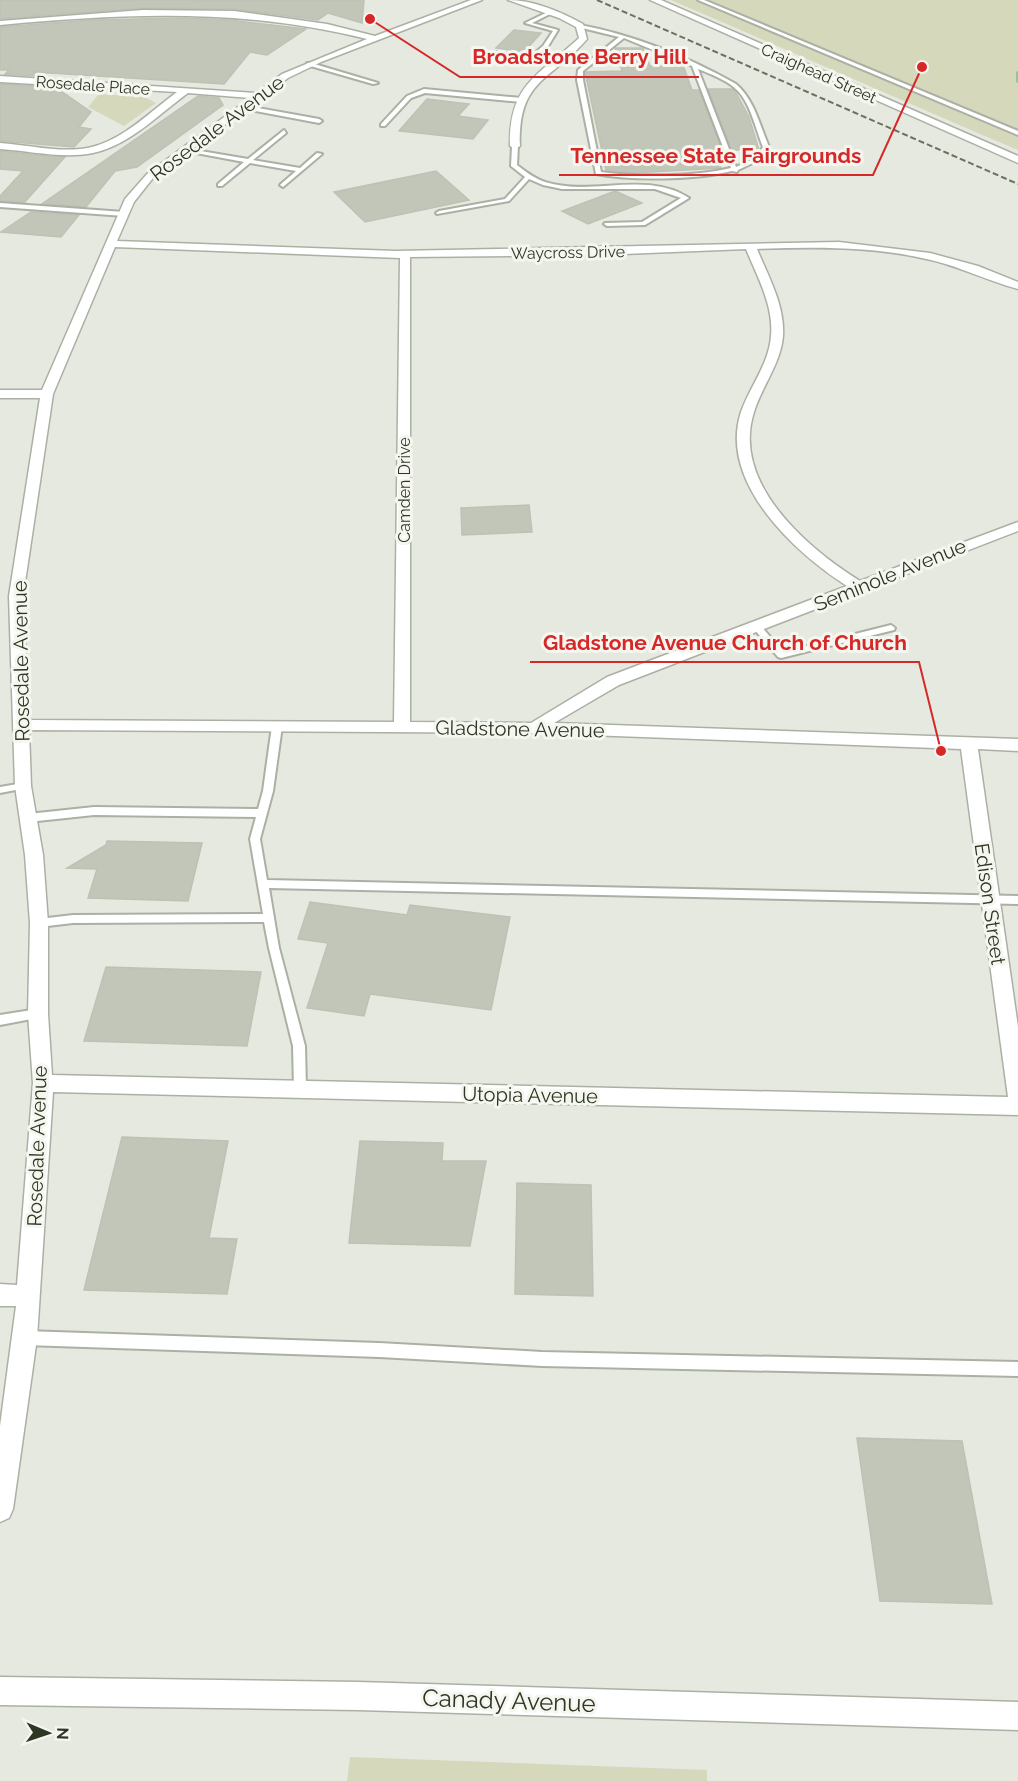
<svg xmlns="http://www.w3.org/2000/svg" width="1018" height="1781" viewBox="0 0 1018 1781" font-family="Raleway,sans-serif">
	<rect width="100%" height="100%" fill="#e6e9e0"/>
	<g fill="#d6d8bc">
		<polygon points="671,0 1018,0 1018,150 980,134"/>
		<polygon points="99,94 145,97 156,103 124,126 88,107"/>
		<polygon points="350,1757 707,1770 707,1781 347,1781"/>
	</g>
	<g fill="none" stroke-linecap="round" stroke-linejoin="round">
		<polyline stroke="#92c88f" stroke-width="4" points="1018,73 1018,81"/>
	</g>
	<g fill="#c2c6b9" stroke="#bdc2b4" stroke-width="1.5">
		<polygon points="0,0 364,0 362,23 328,13 318,20 234,9 143,8 0,19"/>
		<polygon points="184,18 229,20 306,29 267,55 250,52 224,84 34,72 40,76 5,74 9,70 0,70 0,27 93,20"/>
		<polygon points="514,30 541,33 524,52 496,48"/>
		<polygon points="615,48 643,48 650,66 683,65 692,90 699,90 722,150 713,150 721,168 632,173 606,170 585,72 622,71"/>
		<polygon points="0,84 55,87 91,112 79,127 91,129 74,147 0,141"/>
		<polygon points="708,89 733,89 736,93 749,117 759,150 732,150"/>
		<polygon points="198,96 219,98 223,105 137,167 115,171 86,207 42,204"/>
		<polygon points="427,99 469,104 458,116 488,120 473,139 399,131"/>
		<polygon points="0,151 46,156 65,157 24,203 0,201 0,196 23,171 0,169"/>
		<polygon points="436,171 469,200 365,222 334,192"/>
		<polygon points="615,191 642,203 588,224 562,211"/>
		<polygon points="31,212 79,215 61,237 1,232"/>
		<polygon points="529,505 532,532 462,535 461,508"/>
		<polygon points="107,841 202,843 188,901 88,898 97,869 67,868 106,845"/>
		<polygon points="310,902 407,915 410,905 510,917 491,1010 370,994 364,1016 307,1008 328,943 298,939"/>
		<polygon points="106,967 261,972 247,1046 84,1041"/>
		<polygon points="122,1137 228,1141 209,1238 237,1239 227,1294 84,1290"/>
		<polygon points="360,1141 443,1143 442,1161 486,1161 470,1246 349,1243"/>
		<polygon points="517,1183 591,1185 593,1296 515,1294"/>
		<polygon points="857,1438 962,1441 992,1604 880,1601"/>
	</g>
	<g fill="none" stroke-linecap="round" stroke-linejoin="round">
		<defs>
			<g id="service">
				<polygon points="698,0 704,0 1018,131 1018,135"/>
				<polygon points="550,11 554,12 532,23 558,30 547,48 535,58 558,62 560,64 491,54 493,52 530,57 543,46 553,31 525,23"/>
				<path d="M580,25C634,35 688,57 736,84C754,99 760,126 769,147L759,160L738,170L737,172L732,171C696,180 632,181 596,174L577,80L578,70L619,37L578,27ZM624,38L692,66L731,168C694,177 638,177 601,172L583,80V71ZM698,69C711,74 729,81 738,91C751,105 756,130 763,147L756,158L736,167Z"/>
				<polygon points="307,63 311,63 378,83 373,84 307,65"/>
				<polygon points="424,89 522,98 525,100 522,102 425,93 411,98 385,126 381,126 381,124 407,96"/>
				<polygon points="242,105 319,119 322,121 319,123 240,108"/>
				<polygon points="284,130 286,133 253,160 300,168 317,153 322,154 283,187 280,185 281,184 296,171 250,163 222,186 218,186 218,184 244,162 180,150 183,148 248,159"/>
				<path d="M515,144L518,146L517,165C526,172 534,178 545,182C592,197 646,170 689,198L645,225L607,226L604,224L605,223L642,222L681,198L655,189H562L543,185L529,179L509,201L437,214L436,213L439,211L505,199L525,177L511,166L512,146Z"/>
				<polygon points="0,203 124,212 127,214 124,216 0,207"/>
				<polygon points="757,624 760,625 783,652 891,625 895,628 894,630 781,658 778,657 754,629 754,625"/>
				<polygon points="277,723 282,726 273,791 260,839 267,880 1018,896 1018,904 269,888 279,948 305,1046 306,1089 304,1093 300,1094 296,1093 294,1089 293,1046 269,948 264,922 73,923 39,927 35,926 34,923 35,920 39,919 73,915 263,914 250,839 256,817 94,815 28,822 23,818 28,814 94,807 258,809 263,791 272,726"/>
				<polygon points="23,783 26,784 28,786 26,788 0,793 0,787"/>
				<polygon points="38,1009 42,1011 44,1014 42,1017 0,1025 0,1015"/>
				<polygon points="25,1331 379,1343 542,1352 1018,1362 1018,1376 542,1366 379,1357 25,1345 20,1343 18,1338 20,1333"/>
			</g>
			<g id="minor">
				<path d="M471,0H482L321,62L288,78L153,178L134,202L117,241L396,251L839,242L930,253L978,266L1018,282V289C988,281 961,267 931,260C874,246 814,247 757,249C768,276 785,305 783,336C781,363 762,386 754,412C731,483 807,548 860,581L1018,522V531L619,685L554,723L1018,739V751L978,749L1018,1027V1115L53,1092L37,1338L13,1509L9,1518L0,1522V1426L16,1306H0V1284L17,1285L33,1083L28,1014L30,923L25,855L15,786L9,596L40,398H0V390H42L125,199L147,174L250,98L188,93C159,114 130,145 93,153C63,159 30,151 0,149V143C30,145 63,154 92,147C124,139 151,111 177,92L0,82V76L256,93L282,74L367,39C242,8 127,13 0,25V21L143,10L234,11L327,24L375,36ZM115,247L400,258L394,722L29,720L23,596L53,394ZM746,249C757,276 774,306 771,336C769,364 750,386 741,412C718,482 795,553 847,586L607,677L531,723L410,722V257L599,255ZM29,730L534,733L961,749L1008,1097L52,1075L48,1014V923L43,855L31,786Z"/>
				<path d="M508,0C534,0 561,12 583,24L587,39C550,82 518,79 520,146L515,149L510,146C509,84 538,76 579,38L576,27L559,18Z"/>
				<polygon points="0,1677 358,1682 1018,1702 1018,1730 358,1710 0,1705"/>
			</g>
			<polygon id="tertiary" points="650,0 661,0 1018,156 1018,163"/>
		</defs>
		<use href="#service" stroke="#abb0a4" stroke-width="4"/>
		<use href="#minor" stroke="#abb0a4" stroke-width="3"/>
		<use href="#tertiary" stroke="#abb0a4" stroke-width="3"/>
		<use href="#service" fill="#fff" fill-rule="evenodd"/>
		<use href="#minor" fill="#fff" fill-rule="evenodd"/>
		<use href="#tertiary" fill="#fff" fill-rule="evenodd"/>
		<polyline stroke="#68735d" stroke-width="2" stroke-dasharray="6 3" stroke-linecap="butt" points="597,0 1018,184"/>
	</g>
	<g text-anchor="middle" stroke-width="6" stroke-linejoin="round" paint-order="stroke">
		<g font-size="16" fill="#2d3723" stroke="#f5f6f0">
			<text transform="translate(819 73) rotate(24)" y="6">Craighead Street</text>
			<text transform="translate(93 85) rotate(4)" y="6">Rosedale Place</text>
			<text transform="translate(568 252) rotate(-1)" y="6">Waycross Drive</text>
			<text transform="translate(404 490) rotate(-90)" y="6">Camden Drive</text>
		</g>
		<g font-size="20" fill="#2d3723" stroke="#f5f6f0">
			<text transform="translate(217 128) rotate(-37)" y="7">Rosedale Avenue</text>
			<text transform="translate(890 575) rotate(-22)" y="7">Seminole Avenue</text>
			<text transform="translate(21 661) rotate(-91)" y="7">Rosedale Avenue</text>
			<text transform="translate(520 729) rotate(1)" y="7">Gladstone Avenue</text>
			<text transform="translate(990 904) rotate(82)" y="7">Edison Street</text>
			<text transform="translate(530 1095) rotate(1)" y="7">Utopia Avenue</text>
			<text transform="translate(37 1146) rotate(-88)" y="7">Rosedale Avenue</text>
		</g>
		<g font-size="24" fill="#2d3723" stroke="#f5f6f0">
			<text transform="translate(509 1701) rotate(2)" y="8">Canady Avenue</text>
		</g>
	</g>
	<path fill="none" stroke="#d62828" stroke-width="2" d="M370 19L460 77H699M922 67L873 175H559M941 751L919 662H530"/>
	<g fill="#d62828" stroke="#f5f6f0" stroke-width="2">
		<circle cx="370" cy="19" r="6"/>
		<circle cx="922" cy="67" r="6"/>
		<circle cx="941" cy="751" r="6"/>
	</g>
	<g font-size="21" text-anchor="middle" font-weight="bold" fill="#d62828" stroke="#f5f6f0" stroke-width="6" stroke-linejoin="round" paint-order="stroke">
		<text x="580" y="64">Broadstone Berry Hill</text>
		<text x="716" y="163">Tennessee State Fairgrounds</text>
		<text x="725" y="650">Gladstone Avenue Church of Church</text>
	</g>
	<g transform="translate(48 1733) rotate(92)" stroke="#f5f6f0" stroke-width="4.5" paint-order="stroke">
	<path d="M0-4.5L10 22L0 15L-10 22Z" fill="#2d3723"/>
	<text y="-9" font-size="16" font-weight="bold" text-anchor="middle" fill="#2d3723">N</text>
	</g>
</svg>
